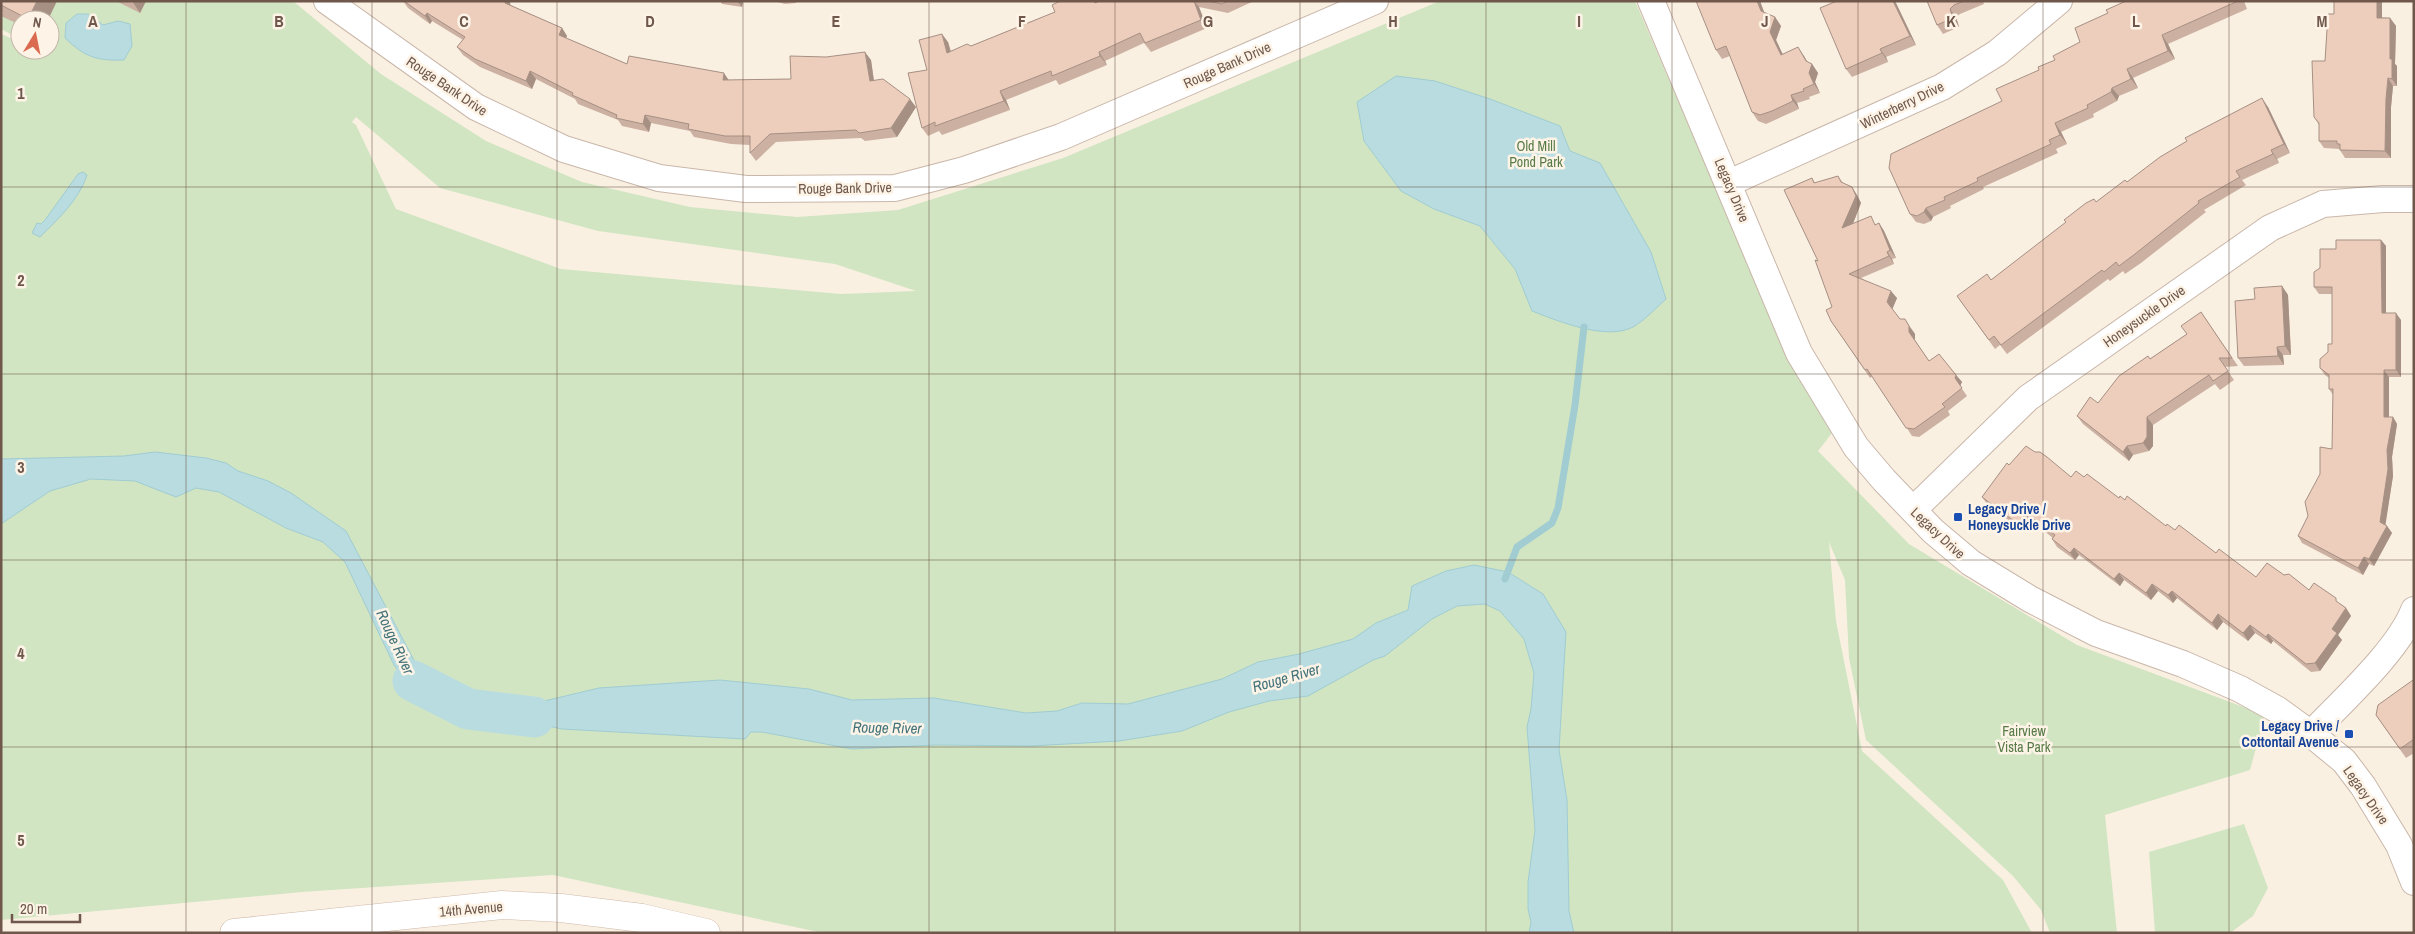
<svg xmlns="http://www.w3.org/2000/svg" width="2415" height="934" viewBox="0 0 2415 934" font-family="'Archivo Narrow',sans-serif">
	<rect width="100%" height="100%" fill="#faf0e2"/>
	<g fill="#d1e5c2" fill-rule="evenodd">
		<path d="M1,1H293L381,74L486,141L582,182L690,207L797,217L898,210L1063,158L1440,1H1635L1795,372L1832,433L1818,451L1909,544L2077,645L2265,715L2250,770L2105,815L2117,933H2050L2041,910L2013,876L1866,740L1849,658L1845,580L1829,542L1836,621L1862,751L2003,880L2032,933H823L553,875L302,892L1,920V34L20,42V50H50V20H20V39L1,29ZM356,117L440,188L598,231L835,264L916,291L841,294L561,269L396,209L356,125L352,122Z"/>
		<polygon points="2244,824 2268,888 2253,916 2230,933 2155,933 2149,852"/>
	</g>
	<g fill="#b9dce1" stroke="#a0ccd2">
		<path d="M77,14H88L103,25L118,21L130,24L132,46L124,60C96,61 85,57 65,38L66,23Z"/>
		<path d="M1396,76L1435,81L1490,99L1560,126L1570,151L1600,163L1651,252L1666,299C1656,308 1645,320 1633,327C1606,341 1558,321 1532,311L1515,269L1480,226L1434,209L1401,191L1364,141L1357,102Z"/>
		<path d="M83,172L87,175C79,200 58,219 40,237L32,233L37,223L41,224L45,220L78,174Z"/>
		<polygon points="155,452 206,458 226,463 238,471 268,481 291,493 346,531 418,668 444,689 485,700 540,702 599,688 720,680 809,689 852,700 934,698 1026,713 1057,711 1082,703 1128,704 1222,679 1258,662 1299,654 1353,639 1376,623 1408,610 1412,586 1446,571 1474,565 1508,572 1543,594 1566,632 1559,750 1567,800 1569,911 1574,933 1529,933 1531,922 1528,909 1528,882 1535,830 1527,727 1531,709 1534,673 1524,639 1500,611 1485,604 1457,606 1432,619 1385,656 1373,660 1308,696 1269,701 1229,712 1182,731 1119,741 1031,746 936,745 852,749 762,732 751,732 745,739 562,729 416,697 394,665 345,562 323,542 286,528 219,492 196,488 176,497 135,481 91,479 50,491 1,524 1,459 124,456"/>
	</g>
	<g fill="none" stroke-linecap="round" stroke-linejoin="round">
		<polyline stroke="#a0ccd2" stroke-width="7" points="1505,579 1517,547 1552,523 1558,508 1575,405 1584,327"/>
		<polyline stroke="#b9dce1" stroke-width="41" points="413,681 468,709 534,717"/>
		<defs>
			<g id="minor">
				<polyline points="327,1 476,107 564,149 659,178 746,189 895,188 964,170 1061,137 1375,1"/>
				<polyline points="1651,1 1799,353 1856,447 1884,480 1933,531 1971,563 2030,599 2096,633 2183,664 2240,689 2278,710 2311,734 2344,761 2363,786 2399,845 2414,882"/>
				<polyline points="1729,183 1942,87 1997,53 2059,1"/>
				<polyline points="1913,510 2028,398 2270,228 2323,204 2383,199 2414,199"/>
				<path d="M2311,734C2342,701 2398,651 2414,610"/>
			</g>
			<polyline id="secondary" points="234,933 502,905 561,908 642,918 706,933"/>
		</defs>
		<use href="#minor" stroke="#c9b7aa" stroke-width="28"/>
		<use href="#secondary" stroke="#ceb9aa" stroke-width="29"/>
		<use href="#minor" stroke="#fff" stroke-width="26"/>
		<use href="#secondary" stroke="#fff" stroke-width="28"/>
	</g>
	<g fill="#ccb1a2">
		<polygon points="1,1 48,20 20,20 20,25 1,16"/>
		<polygon points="116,1 146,1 140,13"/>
		<polygon points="403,1 510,1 510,5 562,28 567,36 566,38 627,64 729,80 791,79 871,60 874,81 916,107 897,137 865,141 861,138 776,142 756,161 750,153 750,145 731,144 694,137 690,131 651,123 649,132 622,126 618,120 578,104 575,99 536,79 532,89 480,67 463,55 457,47 463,40 432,21 430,24 408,8"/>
		<polygon points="720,1 743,1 742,7 722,4"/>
		<polygon points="774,1 797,1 796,3 785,4"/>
		<polygon points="1060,1 1097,1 1097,2 1099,1 1254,1 1228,13 1199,7 1207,28 1151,52 1144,43 1105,61 1107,65 1059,85 1056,80 1006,100 1010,110 942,135 939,131 928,136 922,128 927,70 948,42 951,51 971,46 1055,12"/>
		<polygon points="1760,1 1764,12 1775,17 1781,26 1776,40 1782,54 1804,56 1807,62 1812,64 1818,73 1815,82 1820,93 1809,97 1810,99 1797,103 1799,109 1766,124 1758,121 1752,112 1730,56 1722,59 1716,50"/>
		<polygon points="1837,1 1895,1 1916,45 1886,57 1888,62 1852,77 1846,69"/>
		<polygon points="1927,1 1983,1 1984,4 1960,14 1956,17 1959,27 1943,34 1937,25"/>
		<polygon points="2126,1 2244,1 2247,9 2168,44 2175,59 2133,78 2138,88 2119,96 2117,101 2093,114 2094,117 2061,132 2067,144 2056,149 2058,153 1983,187 1984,189 1950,206 1951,208 1933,217 1931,221 1924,224 1916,222 1910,214 2002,101 2039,70 2055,60 2080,42 2108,13"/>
		<polygon points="2334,14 2390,18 2396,26 2395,64 2397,66 2397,86 2393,86 2391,107 2391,158 2345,158 2340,150 2340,149 2324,148 2319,141 2319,125 2314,117"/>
		<polygon points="2268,107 2290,153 2277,159 2279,163 2242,180 2246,185 2204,210 2206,212 2141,263 2125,274 2123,271 2110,281 2108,279 2007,354 2000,345 1995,349 1957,296 1991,280 2096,202 2127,182"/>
		<polygon points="1838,176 1843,183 1857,195 1861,203 1853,224 1877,224 1879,223 1884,231 1896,258 1892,259 1894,264 1861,278 1897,298 1892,309 1900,319 1905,319 1915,334 1915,340 1929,361 1956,375 1962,382 1960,386 1967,396 1948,411 1950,415 1919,437 1912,436 1873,376 1870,378 1831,321 1832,307 1812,178 1815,183"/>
		<polygon points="2381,240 2386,246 2386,313 2401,320 2401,377 2389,377 2389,417 2393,417 2397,424 2392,457 2393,476 2385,524 2387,526 2392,533 2374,566 2369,564 2363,575 2302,543 2298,536 2308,516 2332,449 2333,395 2329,389 2329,378 2325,375 2320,368 2332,344 2332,294 2319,294 2314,287 2320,268 2336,249"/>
		<polygon points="2282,286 2288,295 2291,355 2283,355 2284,365 2244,366 2238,358 2255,299"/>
		<polygon points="2201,312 2238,366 2225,367 2234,380 2220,390 2215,384 2153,425 2153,446 2149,451 2133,455 2129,461 2083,424 2077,416 2098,403 2150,359 2187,334"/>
		<polygon points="2035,452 2071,477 2084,477 2119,498 2125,500 2166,526 2216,553 2256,577 2284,575 2309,590 2340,604 2346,608 2351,616 2338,635 2342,640 2320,671 2311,672 2273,641 2271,644 2255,633 2248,641 2223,622 2217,630 2177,598 2173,603 2158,591 2151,600 2124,580 2120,586 2079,555 2075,560 2057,547 2052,539 2053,538 2031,521 2023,531 1987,504 1982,497 2009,465"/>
		<polygon points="2414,681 2414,753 2406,758 2376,715"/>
	</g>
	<g fill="#a69084">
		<polygon points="37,1 57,1 48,20 29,20 28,19"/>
		<polygon points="132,1 146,1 140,13"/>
		<polygon points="505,1 510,1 511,11 505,3"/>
		<polygon points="737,1 743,1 742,7"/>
		<polygon points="1194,1 1199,7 1207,28 1201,20"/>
		<polygon points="1757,1 1760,1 1767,20 1761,11"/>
		<polygon points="1893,1 1895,1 1916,45 1910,36"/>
		<polygon points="2377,1 2382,1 2382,26 2377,18"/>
		<polygon points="1950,9 1956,17 1959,27 1953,18"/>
		<polygon points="427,13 432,21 430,24 425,16"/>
		<polygon points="1775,17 1781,26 1776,40 1787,63 1781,55 1770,32"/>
		<polygon points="2390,18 2396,26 2395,64 2397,66 2397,86 2392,79 2390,59"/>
		<polygon points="562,28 567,36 564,43 559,35"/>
		<polygon points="942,34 948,42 953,62 947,53"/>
		<polygon points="2162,35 2168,44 2175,59 2168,51"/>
		<polygon points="1798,47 1804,56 1811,68 1812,64 1818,73 1815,82 1820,93 1814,84 1809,73 1806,61"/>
		<polygon points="1880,49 1886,57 1888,62 1882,53"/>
		<polygon points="865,52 871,60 875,89 870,81"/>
		<polygon points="1099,52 1105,61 1107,65 1100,56"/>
		<polygon points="2127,69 2133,78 2138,88 2131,79"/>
		<polygon points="530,71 536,79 532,89 526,81"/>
		<polygon points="724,73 730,82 723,80"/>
		<polygon points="2388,78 2393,86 2391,107 2391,158 2385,151 2386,99"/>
		<polygon points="2112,88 2119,96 2117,101 2111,92"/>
		<polygon points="1000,91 1006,100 1010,110 1004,101"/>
		<polygon points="1791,95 1797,103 1799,109 1793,101"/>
		<polygon points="2262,98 2268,107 2290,153 2284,144"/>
		<polygon points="910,99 916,107 897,137 891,128"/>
		<polygon points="645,115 651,123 649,132 643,124"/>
		<polygon points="2055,123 2061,132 2067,144 2060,135"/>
		<polygon points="2271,150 2277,159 2279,163 2273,154"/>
		<polygon points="1852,187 1857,195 1861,203 1848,236 1842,228"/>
		<polygon points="1926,208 1933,217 1931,221 1924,212"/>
		<polygon points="1879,223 1884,231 1896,258 1890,250"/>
		<polygon points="2381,240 2386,246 2386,320 2382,313"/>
		<polygon points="1887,252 1892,259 1894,264 1889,256"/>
		<polygon points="2282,286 2288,295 2291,355 2285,346"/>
		<polygon points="1891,291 1897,298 1892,310 1887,302"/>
		<polygon points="2396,313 2401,320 2401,377 2396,370"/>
		<polygon points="1909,326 1915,334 1915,340 1909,332"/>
		<polygon points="2277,347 2283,355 2284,365 2278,356"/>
		<polygon points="2384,370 2389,377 2389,424 2384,417"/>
		<polygon points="1956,375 1962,382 1960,386 1955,378"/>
		<polygon points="2147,417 2153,425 2153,446 2149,451 2143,443"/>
		<polygon points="2393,417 2397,424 2392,457 2393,476 2385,528 2380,522 2387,450"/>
		<polygon points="2127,446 2133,455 2129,461 2123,452"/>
		<polygon points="2026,513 2031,521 2023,531 2018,524"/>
		<polygon points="2387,526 2392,533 2374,566 2369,559"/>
		<polygon points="2074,548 2079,555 2075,560 2070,553"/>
		<polygon points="2364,557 2369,564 2363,575 2358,568"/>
		<polygon points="2119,573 2124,580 2120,586 2114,579"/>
		<polygon points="2152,584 2158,591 2151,600 2146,593"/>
		<polygon points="2172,591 2177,598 2173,603 2168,595"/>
		<polygon points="2346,608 2351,616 2338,635 2342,640 2320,671 2315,663 2332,629"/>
		<polygon points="2218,614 2223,622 2217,630 2212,623"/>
		<polygon points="2250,625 2255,633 2248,641 2243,633"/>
		<polygon points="2268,634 2273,641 2271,644 2266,637"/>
	</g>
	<g fill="#edcebc" stroke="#a69084">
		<polygon points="1,1 37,1 28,19 1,5"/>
		<polygon points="404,1 505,1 505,3 562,28 559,35 627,64 629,56 724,73 723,80 791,79 790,56 826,57 865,52 870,81 883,79 910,99 891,128 859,133 856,130 770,134 750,153 750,136 725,136 688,129 689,124 645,115 643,124 616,118 617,115 572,95 573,93 530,71 526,81 475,59 457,47 465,37 427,13 425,16"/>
		<polygon points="1060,1 1094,1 1095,3 1099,1 1194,1 1201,20 1145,43 1140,33 1099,52 1100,56 1052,76 1051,71 1000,91 1004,101 935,126 935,122 922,128 908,73 927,70 919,40 942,34 947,53 967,44 971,46 1055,12 1052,5"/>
		<polygon points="1208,1 1228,1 1222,4"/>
		<polygon points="1696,1 1757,1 1761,11 1775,17 1770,32 1781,55 1798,47 1806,61 1812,64 1809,73 1814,84 1803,89 1804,91 1791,95 1793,101 1772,111 1760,115 1752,112 1726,46 1716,50"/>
		<polygon points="1837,1 1893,1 1910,36 1880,49 1882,53 1846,69 1820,8"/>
		<polygon points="1927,1 1964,1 1954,5 1950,9 1953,18 1937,25"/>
		<polygon points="2126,1 2238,1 2162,35 2168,51 2127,69 2131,79 2112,88 2111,92 2087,105 2088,108 2055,123 2060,135 2049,140 2051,144 1977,178 1978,181 1944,197 1945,200 1926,208 1924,212 1917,216 1910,214 1889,168 1891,154 2002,101 1996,89 2039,70 2038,67 2055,60 2053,56 2080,42 2075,28 2108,13 2106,10"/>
		<polygon points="2334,1 2377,1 2377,18 2390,18 2390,59 2392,59 2392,79 2388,78 2386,99 2385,151 2340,150 2340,144 2337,144 2337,141 2319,141 2319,123 2314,117 2312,61 2325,61 2328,14 2334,14"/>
		<polygon points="2262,98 2284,144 2271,150 2273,154 2236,171 2240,177 2198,201 2199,203 2135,254 2119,266 2116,262 2104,272 2102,270 2001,345 1994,336 1989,340 1957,296 1987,274 1991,280 2066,222 2064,220 2086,203 2094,199 2096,202 2125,180 2127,182 2160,157 2187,141 2185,138"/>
		<polygon points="1838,176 1841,182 1852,187 1856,196 1842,228 1871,216 1875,225 1879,223 1890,250 1887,252 1889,256 1849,274 1891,291 1887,302 1900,319 1905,319 1909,326 1909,332 1929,361 1939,354 1956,375 1955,378 1962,388 1942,404 1945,407 1914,429 1906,428 1867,369 1865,370 1831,321 1826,310 1832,307 1815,260 1818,261 1784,190 1812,178 1814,183"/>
		<polygon points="2336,240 2381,240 2382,313 2396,313 2396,370 2384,370 2384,417 2393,417 2387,450 2388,469 2380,522 2387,526 2369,559 2364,557 2358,568 2298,536 2308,516 2305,502 2320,474 2320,447 2332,449 2333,389 2329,389 2329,375 2320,368 2320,359 2328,352 2328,344 2332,344 2332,287 2314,287 2314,272 2320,268 2320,249 2336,249"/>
		<polygon points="2282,286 2285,346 2277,347 2278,356 2238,358 2235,301 2255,299 2254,288"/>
		<polygon points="2201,312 2232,358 2219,358 2228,371 2213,381 2209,375 2147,417 2147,437 2143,443 2127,446 2123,452 2077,416 2090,397 2098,403 2119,376 2148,356 2150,359 2187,334 2181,326"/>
		<polygon points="2026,446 2035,452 2040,452 2047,457 2071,477 2076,471 2084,477 2087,474 2119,498 2120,496 2125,500 2127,496 2166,526 2167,524 2175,530 2179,525 2216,553 2219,549 2256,577 2267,563 2284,575 2289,574 2309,590 2314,583 2336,598 2336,601 2346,608 2332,629 2337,633 2315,663 2306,664 2268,634 2266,637 2250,625 2243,633 2218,614 2212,623 2172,591 2168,595 2152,584 2146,593 2119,573 2114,579 2074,548 2070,553 2052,539 2055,535 2026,513 2018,524 1982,497 2007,463 2009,465"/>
		<polygon points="2413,680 2414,681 2414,739 2400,749 2376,715 2378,705"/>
	</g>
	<path fill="none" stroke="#6f574b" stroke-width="1" stroke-opacity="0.55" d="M186,1V933M372,1V933M557,1V933M743,1V933M929,1V933M1115,1V933M1300,1V933M1486,1V933M1672,1V933M1858,1V933M2043,1V933M2229,1V933M1,187H2414M1,374H2414M1,560H2414M1,747H2414"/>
	<g fill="#1a4fb4" stroke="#fdf4e7" stroke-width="2">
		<rect x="1953" y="512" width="10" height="10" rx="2.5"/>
		<rect x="2344" y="729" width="10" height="10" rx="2.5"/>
	</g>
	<g text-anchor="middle" stroke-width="5" stroke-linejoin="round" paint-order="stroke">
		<g font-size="14" fill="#6f574b" stroke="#fdf4e7">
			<text transform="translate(1227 65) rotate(-24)" y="5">Rouge Bank Drive</text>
			<text transform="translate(447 86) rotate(34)" y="5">Rouge Bank Drive</text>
			<text transform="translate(1902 105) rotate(-26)" y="5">Winterberry Drive</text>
			<text transform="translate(845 188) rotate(-1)" y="5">Rouge Bank Drive</text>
			<text transform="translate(1732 190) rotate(67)" y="5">Legacy Drive</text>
			<text transform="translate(2144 316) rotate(-35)" y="5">Honeysuckle Drive</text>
			<text transform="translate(1938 533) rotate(43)" y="5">Legacy Drive</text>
			<text transform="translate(2366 795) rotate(55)" y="5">Legacy Drive</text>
			<text transform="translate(471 909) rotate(-5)" y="5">14th Avenue</text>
		</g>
		<g font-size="14" fill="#577a47" stroke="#fdf4e7">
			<text x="1536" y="151">Old Mill<tspan x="1536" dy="16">Pond Park</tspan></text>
			<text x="2024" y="736">Fairview<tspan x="2024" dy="16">Vista Park</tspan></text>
		</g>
		<g font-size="14" font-weight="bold" fill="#164399" stroke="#fdf4e7" text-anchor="start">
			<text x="1968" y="514">Legacy Drive /<tspan x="1968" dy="16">Honeysuckle Drive</tspan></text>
			<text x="2339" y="731" text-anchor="end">Legacy Drive /<tspan x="2339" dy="16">Cottontail Avenue</tspan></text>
		</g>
		<g font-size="15" font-style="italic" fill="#43737a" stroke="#fdf4e7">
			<text transform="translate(395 642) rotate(65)" y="5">Rouge River</text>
			<text transform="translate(1286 678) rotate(-16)" y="5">Rouge River</text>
			<text transform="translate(887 728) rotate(1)" y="5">Rouge River</text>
		</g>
	</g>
	<g font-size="16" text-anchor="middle" font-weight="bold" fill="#6f574b" stroke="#fdf4e7" stroke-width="5" stroke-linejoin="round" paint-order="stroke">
		<text x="93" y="27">A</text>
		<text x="279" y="27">B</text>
		<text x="464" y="27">C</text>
		<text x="650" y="27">D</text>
		<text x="836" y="27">E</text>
		<text x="1022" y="27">F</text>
		<text x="1208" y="27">G</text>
		<text x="1393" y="27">H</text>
		<text x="1579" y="27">I</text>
		<text x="1765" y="27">J</text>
		<text x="1951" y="27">K</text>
		<text x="2136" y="27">L</text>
		<text x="2322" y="27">M</text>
		<text x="21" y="99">1</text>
		<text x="21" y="286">2</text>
		<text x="21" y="473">3</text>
		<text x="21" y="659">4</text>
		<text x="21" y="846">5</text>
	</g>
	<rect width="2415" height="934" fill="none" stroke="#6f574b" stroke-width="5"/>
	<g transform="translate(35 35) rotate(10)"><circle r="24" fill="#fdf4e7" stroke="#c4b5a9"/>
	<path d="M0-4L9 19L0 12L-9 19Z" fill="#da6b51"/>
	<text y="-8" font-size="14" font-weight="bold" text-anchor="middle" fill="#6f574b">N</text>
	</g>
	<path d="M12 914v8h68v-8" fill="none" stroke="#6f574b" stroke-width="2.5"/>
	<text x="20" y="914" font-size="15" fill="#6f574b" stroke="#fdf4e7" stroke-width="4" paint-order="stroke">20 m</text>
</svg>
